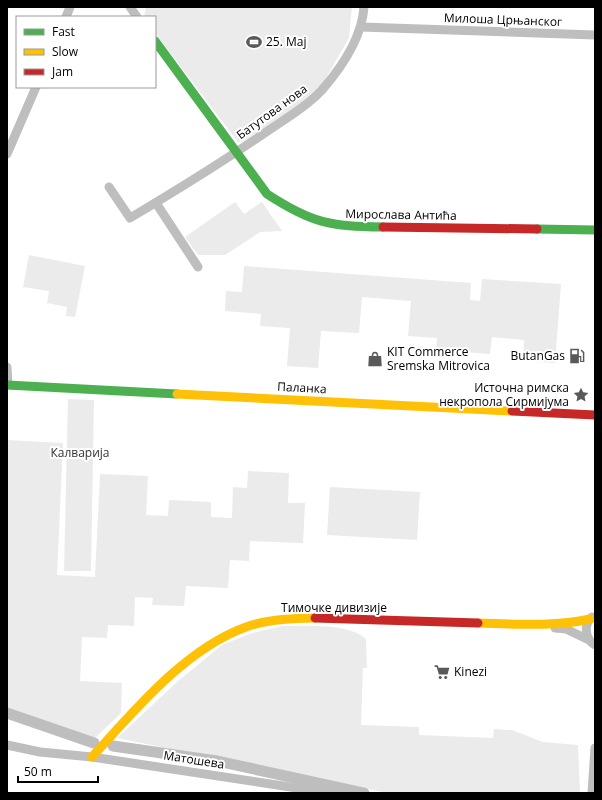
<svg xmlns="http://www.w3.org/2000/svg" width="602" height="800" viewBox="0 0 602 800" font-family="'Open Sans',sans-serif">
	<rect width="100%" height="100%" fill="#fff"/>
	<g fill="#ebebeb">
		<polygon points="146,7 352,7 349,38 322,85 308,99 242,142 238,142 155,33 155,17 144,17"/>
		<polygon points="235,202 244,214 262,202 282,231 260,232 225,255 198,255 185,237"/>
		<polygon points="29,255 85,266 75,317 66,316 67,307 47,303 49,291 23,287"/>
		<polygon points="244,266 471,283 470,300 480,301 482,279 561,284 555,363 523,361 524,340 492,337 490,354 436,350 437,338 408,336 411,301 362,297 359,333 321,331 318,368 287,366 290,328 260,326 261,314 225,311 226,291 242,292"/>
		<polygon points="68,399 94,400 91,571 64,571"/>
		<polygon points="7,440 63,443 57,575 95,577 100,474 148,476 146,515 168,516 169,500 211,502 211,517 232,518 233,487 247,488 248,471 289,473 288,503 305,503 303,543 250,541 249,561 230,560 228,588 186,586 184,606 152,605 153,598 135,597 134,626 108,625 107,638 82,637 80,681 122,683 121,713 95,738 7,707"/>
		<polygon points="330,487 420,492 417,540 327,535"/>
		<path d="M283,626C306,626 349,623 366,639L367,668H363L361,725L419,727V735L493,738L494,729L512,730L543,742L578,745L580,793H388L117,738L177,682L222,645L252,633Z"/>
	</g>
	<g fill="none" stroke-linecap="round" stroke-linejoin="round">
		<g stroke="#bebebe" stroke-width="11">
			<polyline points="7,713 94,743"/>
			<polyline points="113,746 217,761 364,793"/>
		</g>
		<g stroke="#bebebe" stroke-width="9">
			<polyline points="130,7 137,17"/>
			<polyline points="66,17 70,7"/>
			<polyline points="361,27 595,35"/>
			<polyline points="7,154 36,87"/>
			<path d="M109,187L130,218C177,190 224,161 269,130C287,118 307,106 322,90C342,67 362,37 364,7"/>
			<polyline points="156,203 198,267"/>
			<polyline points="7,367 8,385"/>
			<path d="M592,617C583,625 585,639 595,645"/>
			<polyline points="555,628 566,629 589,640"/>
			<polyline points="7,745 40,752 92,757 330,793"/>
			<polyline points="592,793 595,748"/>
		</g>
		<g stroke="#4caf50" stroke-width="9">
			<path d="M155,41L267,194C313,224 330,226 383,227"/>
			<polyline points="537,229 595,230"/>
			<polyline points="7,385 177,394"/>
		</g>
		<g stroke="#ffc107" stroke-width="9">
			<polyline points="177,394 512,411"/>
			<path d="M478,623C515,624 554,627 590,619"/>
			<path d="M92,757C135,710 185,649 246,627C268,619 292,618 315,618"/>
		</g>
		<g stroke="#c62828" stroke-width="9">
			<polyline points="383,227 537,229"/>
			<polyline points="512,411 595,415"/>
			<polyline points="315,618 478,623"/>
		</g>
	</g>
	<defs>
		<symbol id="stadium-bare" viewBox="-9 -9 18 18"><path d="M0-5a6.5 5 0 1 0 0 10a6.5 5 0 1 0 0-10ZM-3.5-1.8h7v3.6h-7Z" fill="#595959" stroke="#fff" stroke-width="2.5" paint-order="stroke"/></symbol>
		<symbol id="fuel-bare" viewBox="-9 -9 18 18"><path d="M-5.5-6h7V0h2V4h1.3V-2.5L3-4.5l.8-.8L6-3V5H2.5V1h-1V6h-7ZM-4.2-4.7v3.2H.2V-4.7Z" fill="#595959" stroke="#fff" stroke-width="2.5" paint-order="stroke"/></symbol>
		<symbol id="shop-bare" viewBox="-9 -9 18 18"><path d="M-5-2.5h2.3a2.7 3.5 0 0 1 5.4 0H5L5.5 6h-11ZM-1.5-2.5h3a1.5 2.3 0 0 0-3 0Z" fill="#595959" stroke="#fff" stroke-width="2.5" paint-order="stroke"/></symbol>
		<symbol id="sight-bare" viewBox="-9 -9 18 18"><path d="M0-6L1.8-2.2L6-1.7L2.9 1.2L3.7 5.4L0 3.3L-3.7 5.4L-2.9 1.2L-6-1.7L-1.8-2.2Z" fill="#595959" stroke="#fff" stroke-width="2.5" paint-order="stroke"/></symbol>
		<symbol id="supermarket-bare" viewBox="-9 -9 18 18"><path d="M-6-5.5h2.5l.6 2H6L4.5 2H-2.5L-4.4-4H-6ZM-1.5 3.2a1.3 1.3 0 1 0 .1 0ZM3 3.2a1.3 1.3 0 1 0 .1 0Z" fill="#595959" stroke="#fff" stroke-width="2.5" paint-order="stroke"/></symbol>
	</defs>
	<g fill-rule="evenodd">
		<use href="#stadium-bare" x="243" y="31" width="22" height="22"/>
		<use href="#fuel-bare" x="566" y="345" width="22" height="22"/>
		<use href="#shop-bare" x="364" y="348" width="22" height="22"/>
		<use href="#sight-bare" x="570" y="384" width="22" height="22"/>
		<use href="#supermarket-bare" x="431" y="661" width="22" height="22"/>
	</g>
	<g text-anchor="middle" stroke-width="4" stroke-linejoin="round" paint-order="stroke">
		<g font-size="12" fill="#000" stroke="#fff">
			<text transform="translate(503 20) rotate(2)" y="4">Милоша Црњанског</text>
			<text transform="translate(272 112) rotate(-36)" y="4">Батутова нова</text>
			<text transform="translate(401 215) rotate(1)" y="4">Мирослава Антића</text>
			<text transform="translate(302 388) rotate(3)" y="4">Паланка</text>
			<text x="334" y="612">Тимочке дивизије</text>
			<text transform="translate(194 760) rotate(9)" y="4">Матошева</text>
		</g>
		<g font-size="12" fill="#000" stroke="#fff" text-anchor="start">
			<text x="266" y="46">25. Maj</text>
			<text x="387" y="356">KIT Commerce<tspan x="387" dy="14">Sremska Mitrovica</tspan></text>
			<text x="565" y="360" text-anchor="end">ButanGas</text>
			<text x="569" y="392" text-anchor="end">Источна римска<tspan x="569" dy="14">некропола Сирмијума</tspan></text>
			<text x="454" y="676">Kinezi</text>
		</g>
		<g font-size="12" fill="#323232" stroke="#fff">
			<text x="80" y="457">Калварија</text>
		</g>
	</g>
	<rect width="602" height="800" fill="none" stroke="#000000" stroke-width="16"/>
	<rect x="16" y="16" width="140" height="72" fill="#ffffff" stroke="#999999"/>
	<rect x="24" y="29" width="20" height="6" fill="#4caf50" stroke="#999999"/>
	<text x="52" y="36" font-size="12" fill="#000000">Fast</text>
	<rect x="24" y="49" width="20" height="6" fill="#ffc107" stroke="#999999"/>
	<text x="52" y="56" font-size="12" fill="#000000">Slow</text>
	<rect x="24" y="69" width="20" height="6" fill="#c62828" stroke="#999999"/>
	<text x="52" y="76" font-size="12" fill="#000000">Jam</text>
	<path d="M18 776v6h80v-6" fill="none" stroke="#000000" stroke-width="2"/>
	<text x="24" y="776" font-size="12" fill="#000000" stroke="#ffffff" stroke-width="3" paint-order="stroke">50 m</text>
</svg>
